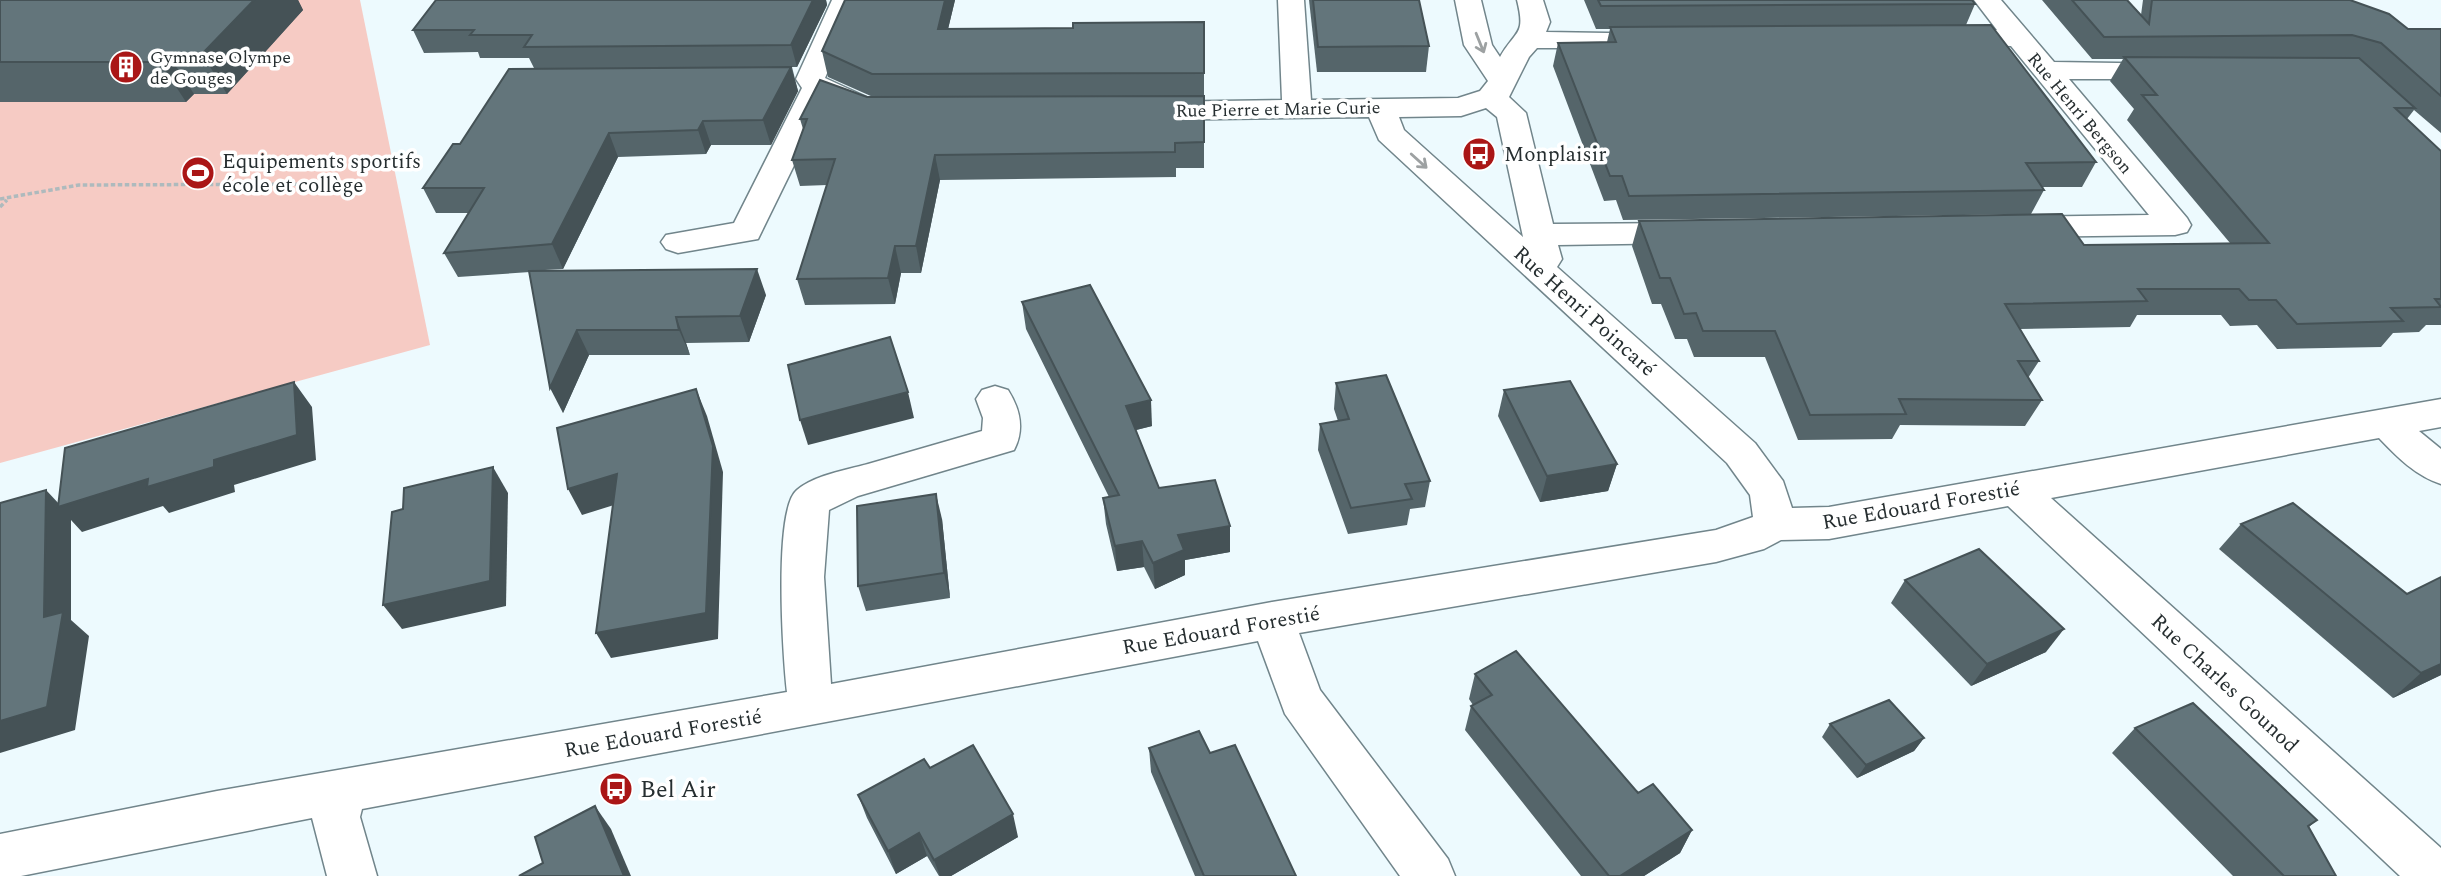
<svg xmlns="http://www.w3.org/2000/svg" width="2441" height="876" viewBox="0 0 2441 876" font-family="Spectral,serif">
	<rect width="100%" height="100%" fill="#edfafe"/>
	<polygon fill="#f6cbc4" points="0,0 360,0 430,345 0,463"/>
	<g fill="none" stroke-linecap="round" stroke-linejoin="round">
		<defs>
			<g id="minor">
				<polygon points="832,0 858,0 825,78 875,101 879,107 875,113 864,116 825,102 758,239 678,253 666,249 661,242 666,235 734,223 802,88 796,79"/>
				<path d="M1278,0H1304L1311,100L1458,98L1480,91L1488,81L1464,45L1455,0H1481L1492,45L1500,57C1516,29 1526,36 1517,0H1543L1550,22L1546,32L1668,34L1672,40L1668,46L1658,48H1537L1529,57L1509,97L1526,113L1553,224L1686,223L1698,226L1703,233L1698,240L1686,243L1558,245L1562,259L1557,267L1755,443L1783,481L1792,508L1829,507L2441,399V427L2419,431L2441,449V484C2416,476 2397,457 2379,438L2051,498L2441,848V876H2400L2008,506L1829,539L1781,540L1764,549L1716,562L1299,633L1320,690L1448,859L1455,876H1400L1285,714L1258,641L362,809L360,817L377,876H327L312,818L21,876H0V834L217,791L787,692C783,659 773,509 797,490C815,475 846,470 868,464C906,453 944,442 982,431L983,418L976,399L982,390L995,386L1008,390C1020,409 1025,429 1014,450L858,496L829,510L824,577L831,684L1272,602L1716,530L1753,517L1750,495L1727,463L1379,140L1369,117L1151,120L1140,117L1136,111L1140,105L1151,102L1282,100ZM1486,108L1497,117L1523,237L1404,130L1399,117L1461,116Z"/>
				<polygon points="1974,0 2001,0 2054,62 2180,64 2184,70 2180,76 2170,79 2069,79 2187,218 2191,225 2187,232 2175,235 2019,237 2007,234 2003,227 2007,220 2019,217 2149,215 2011,46 1940,44 1936,38 1940,32 1997,30"/>
			</g>
		</defs>
		<use href="#minor" stroke="#71858b" stroke-width="3"/>
		<g stroke="#aebabd" stroke-width="3.5" stroke-dasharray="4.5 2.5" stroke-linecap="butt">
			<polyline points="0,199 79,185 329,184"/>
			<polyline points="0,207 7,200"/>
		</g>
		<use href="#minor" fill="#fff" fill-rule="evenodd"/>
	</g>
	<g fill="#55656a">
		<polygon points="0,0 298,0 303,10 227,94 194,94 186,102 0,102"/>
		<polygon points="436,0 826,0 827,5 797,67 792,67 798,91 771,145 711,145 706,154 618,157 563,269 545,270 766,295 749,342 686,343 690,355 589,355 563,413 530,272 458,277 444,253 469,213 436,213 423,188 460,144 534,68 529,58 480,58 478,52 424,53 413,30"/>
		<polygon points="845,0 955,0 948,29 1073,28 1204,22 1204,168 1176,168 1176,177 940,180 921,273 901,273 895,304 805,305 797,279 827,185 800,186 792,160 803,129 800,119 867,97 873,97 828,77 822,51"/>
		<polygon points="1309,0 1313,0 1429,46 1426,72 1317,72"/>
		<polygon points="1584,0 1972,0 1975,4 1966,25 2096,162 2082,187 2043,187 2044,190 2031,214 1623,220 1616,200 1604,201 1553,66 1558,43 1607,42 1610,29 1596,29"/>
		<polygon points="2042,0 2127,0 2141,15 2143,0 2350,0 2408,29 2441,29 2441,133 2414,110 2407,119 2441,151 2441,325 2426,325 2419,332 2393,333 2381,347 2277,349 2257,325 2230,326 2221,315 2137,315 2130,327 2020,329 2039,361 2028,378 2042,400 2025,426 1900,425 1892,439 1798,440 1765,357 1694,357 1687,339 1675,339 1661,304 1652,304 1632,246 1639,221 2084,245 2230,243 2127,120 2134,109 2110,81 2123,59 2092,59"/>
		<polygon points="1022,302 1152,426 1136,430 1159,488 1230,526 1230,552 1185,560 1185,575 1155,589 1144,567 1117,571 1106,524 1103,498 1109,497 1026,329"/>
		<polygon points="1336,383 1430,481 1425,507 1410,509 1407,525 1348,534 1318,450 1320,424 1338,421 1334,409"/>
		<polygon points="1504,390 1617,464 1608,491 1540,502 1498,416"/>
		<polygon points="942,519 950,598 866,611 858,586"/>
		<polygon points="2241,524 2441,675 2393,698 2219,549"/>
		<polygon points="1905,580 2046,652 1971,686 1891,603"/>
		<polygon points="1475,674 1692,830 1680,853 1644,876 1581,876 1465,730 1471,706 1473,705 1469,699"/>
		<polygon points="1830,724 1924,738 1914,751 1857,778 1822,737"/>
		<polygon points="2135,728 2317,820 2309,827 2336,876 2233,876 2112,753"/>
		<polygon points="1149,748 1210,753 1296,876 1195,876 1151,772"/>
		<polygon points="930,768 1018,837 951,876 939,876 927,856 896,874 867,818 858,795"/>
	</g>
	<g fill="#455256">
		<polygon points="254,0 298,0 303,10 227,94 202,54"/>
		<polygon points="813,0 826,0 827,5 797,67 791,45"/>
		<polygon points="945,0 955,0 942,54 938,29"/>
		<polygon points="168,54 194,94 186,102 160,62"/>
		<polygon points="791,67 798,91 771,145 763,120"/>
		<polygon points="703,121 711,145 706,154 698,130"/>
		<polygon points="609,133 618,157 563,269 552,244"/>
		<polygon points="935,155 940,180 921,273 916,246"/>
		<polygon points="895,246 901,273 895,304 888,278"/>
		<polygon points="757,269 766,295 749,342 740,316"/>
		<polygon points="676,317 686,343 690,355 679,330"/>
		<polygon points="577,330 589,355 563,413 550,388"/>
		<polygon points="294,382 312,407 316,460 234,485 235,492 169,513 163,506 82,532 71,520 71,620 89,636 75,730 0,753 0,721 44,617 46,490 61,506 148,479 214,460"/>
		<polygon points="696,389 707,416 723,472 718,639 611,658 596,633"/>
		<polygon points="908,392 914,418 808,445 800,420"/>
		<polygon points="1151,400 1152,426 1128,432 1126,406"/>
		<polygon points="1617,464 1608,491 1540,502 1547,476"/>
		<polygon points="493,467 508,493 506,606 402,629 383,605"/>
		<polygon points="617,474 630,500 582,515 568,489"/>
		<polygon points="936,494 942,519 950,598 944,573"/>
		<polygon points="1230,526 1230,552 1185,560 1185,575 1155,589 1153,563 1178,535"/>
		<polygon points="1142,541 1144,567 1117,571 1115,546"/>
		<polygon points="2064,629 2046,652 1971,686 1987,664"/>
		<polygon points="2441,664 2441,675 2393,698 2421,673"/>
		<polygon points="1924,738 1914,751 1857,778 1866,765"/>
		<polygon points="595,806 611,829 631,876 624,876"/>
		<polygon points="1013,814 1018,837 951,876 940,876 934,860"/>
		<polygon points="1692,830 1680,853 1644,876 1620,876"/>
		<polygon points="919,833 927,856 896,874 888,851"/>
	</g>
	<g fill="#63757b" stroke="#455256" stroke-width="2">
		<polygon points="0,0 254,0 202,54 168,54 160,62 0,62"/>
		<polygon points="436,0 813,0 791,45 524,47 532,35 470,35 474,30 413,30"/>
		<polygon points="845,0 945,0 938,29 1073,28 1073,23 1204,22 1204,73 872,74 822,51"/>
		<polygon points="1313,0 1419,0 1429,46 1318,47"/>
		<polygon points="1598,0 1972,0 1975,4 1601,6"/>
		<polygon points="2072,0 2127,0 2149,24 2152,0 2350,0 2389,14 2408,29 2441,29 2441,96 2381,43 2352,35 2104,37"/>
		<polygon points="1991,25 2096,162 2026,163 2044,190 1629,196 1622,176 1610,176 1558,43 1616,42 1610,27"/>
		<polygon points="2124,57 2359,58 2415,108 2395,108 2441,151 2441,299 2435,299 2441,307 2391,308 2403,321 2297,324 2276,300 2249,300 2239,289 2138,289 2147,301 2005,304 2039,361 2018,361 2042,400 1899,399 1906,414 1810,415 1775,331 1703,331 1696,313 1684,314 1670,278 1660,278 1639,221 2062,214 2084,245 2269,243 2142,95 2157,95"/>
		<polygon points="791,67 763,120 703,121 698,130 609,133 552,244 444,253 484,188 423,188 453,144 460,144 509,69"/>
		<polygon points="820,80 867,97 1204,96 1204,142 1175,143 1175,152 935,155 916,246 895,246 888,278 797,279 835,159 792,160 807,119 800,119"/>
		<polygon points="757,269 740,316 676,317 679,330 577,330 550,388 529,271"/>
		<polygon points="1090,285 1151,400 1126,406 1159,488 1215,480 1230,526 1178,535 1184,550 1153,563 1142,541 1115,546 1103,498 1119,495 1022,302"/>
		<polygon points="890,337 908,392 800,420 788,365"/>
		<polygon points="1386,375 1430,481 1405,484 1412,499 1351,508 1320,424 1349,419 1336,383"/>
		<polygon points="1570,381 1617,464 1547,476 1504,390"/>
		<polygon points="294,382 297,435 214,460 214,467 147,487 148,479 58,507 65,448"/>
		<polygon points="696,389 713,446 706,613 596,633 617,474 568,489 557,428"/>
		<polygon points="493,467 490,581 383,605 392,512 403,509 404,488"/>
		<polygon points="46,490 44,617 63,612 47,707 0,721 0,503"/>
		<polygon points="936,494 944,573 858,586 857,506"/>
		<polygon points="2293,503 2407,594 2441,577 2441,664 2421,673 2241,524"/>
		<polygon points="1979,549 2064,629 1987,664 1905,580"/>
		<polygon points="1516,651 1638,793 1653,784 1692,830 1620,876 1609,876 1471,706 1492,695 1475,674"/>
		<polygon points="1889,700 1924,738 1866,765 1830,724"/>
		<polygon points="2193,703 2317,820 2308,826 2336,876 2284,876 2135,728"/>
		<polygon points="1199,731 1210,753 1235,745 1296,876 1204,876 1149,748"/>
		<polygon points="973,745 1013,814 934,860 919,833 888,851 858,795 924,759 930,768"/>
		<polygon points="595,806 624,876 519,876 543,863 535,837"/>
	</g>
	<defs><path id="oneway-shaft" d="M-6 0H5M1.5-3L5.5 0L1.5 3" fill="none" stroke-width="1.6" stroke-linecap="round" stroke-linejoin="round" transform="scale(1.75)"/></defs>
	<g stroke="#9da1a2">
		<use href="#oneway-shaft" transform="translate(1480 43) rotate(68)"/>
		<use href="#oneway-shaft" transform="translate(1419 161) rotate(42)"/>
	</g>
	<defs>
		<symbol id="building-disc" viewBox="-11 -11 22 22"><circle r="9.5" fill="#aa1616" stroke="#fff"/><path d="M-4-6H4V6H1V3H-1V6H-4ZM-2.5-4.3h1.7v1.8h-1.7ZM.8-4.3h1.7v1.8H.8ZM-2.5-1h1.7V.8h-1.7ZM.8-1h1.7V.8H.8Z" fill="#fff"/></symbol>
		<symbol id="bus-disc" viewBox="-11 -11 22 22"><circle r="9.5" fill="#aa1616" stroke="#fff"/><path d="M-5-6H5V4H4V6H2V4H-2V6H-4V4H-5ZM-3.5-4V0h7V-4ZM-3.5 1.2v1.5H-2V1.2ZM2 1.2v1.5H3.5V1.2Z" fill="#fff"/></symbol>
		<symbol id="stadium-disc" viewBox="-11 -11 22 22"><circle r="9.5" fill="#aa1616" stroke="#fff"/><path d="M0-5a6.5 5 0 1 0 0 10a6.5 5 0 1 0 0-10ZM-3.5-1.8h7v3.6h-7Z" fill="#fff"/></symbol>
	</defs>
	<g fill-rule="evenodd">
		<use href="#building-disc" x="107" y="48" width="38" height="38"/>
		<use href="#bus-disc" x="1460" y="135" width="38" height="38"/>
		<use href="#stadium-disc" x="179" y="154" width="38" height="38"/>
		<use href="#bus-disc" x="597" y="770" width="38" height="38"/>
	</g>
	<g text-anchor="middle" stroke-width="7" stroke-linejoin="round" paint-order="stroke">
		<g font-size="18" fill="#262e30" stroke="#fff" text-anchor="start">
			<text x="150" y="63">Gymnase Olympe<tspan x="150" dy="21">de Gouges</tspan></text>
		</g>
		<g font-size="18" fill="#262e30" stroke="#fff">
			<text transform="translate(1278 109) rotate(-1)" y="6">Rue Pierre et Marie Curie</text>
			<text transform="translate(2080 113) rotate(50)" y="6">Rue Henri Bergson</text>
		</g>
		<g font-size="21" fill="#262e30" stroke="#fff" text-anchor="start">
			<text x="1504" y="161">Monplaisir</text>
			<text x="222" y="168">Equipements sportifs<tspan x="222" dy="24">école et collège</tspan></text>
		</g>
		<g font-size="21" fill="#262e30" stroke="#fff">
			<text transform="translate(1585 311) rotate(42)" y="7">Rue Henri Poincaré</text>
			<text transform="translate(1921 505) rotate(-10)" y="7">Rue Edouard Forestié</text>
			<text transform="translate(1221 630) rotate(-10)" y="7">Rue Edouard Forestié</text>
			<text transform="translate(2225 683) rotate(43)" y="7">Rue Charles Gounod</text>
			<text transform="translate(663 733) rotate(-10)" y="7">Rue Edouard Forestié</text>
		</g>
		<g font-size="24" fill="#262e30" stroke="#fff" text-anchor="start">
			<text x="640" y="797">Bel Air</text>
		</g>
	</g>
</svg>
